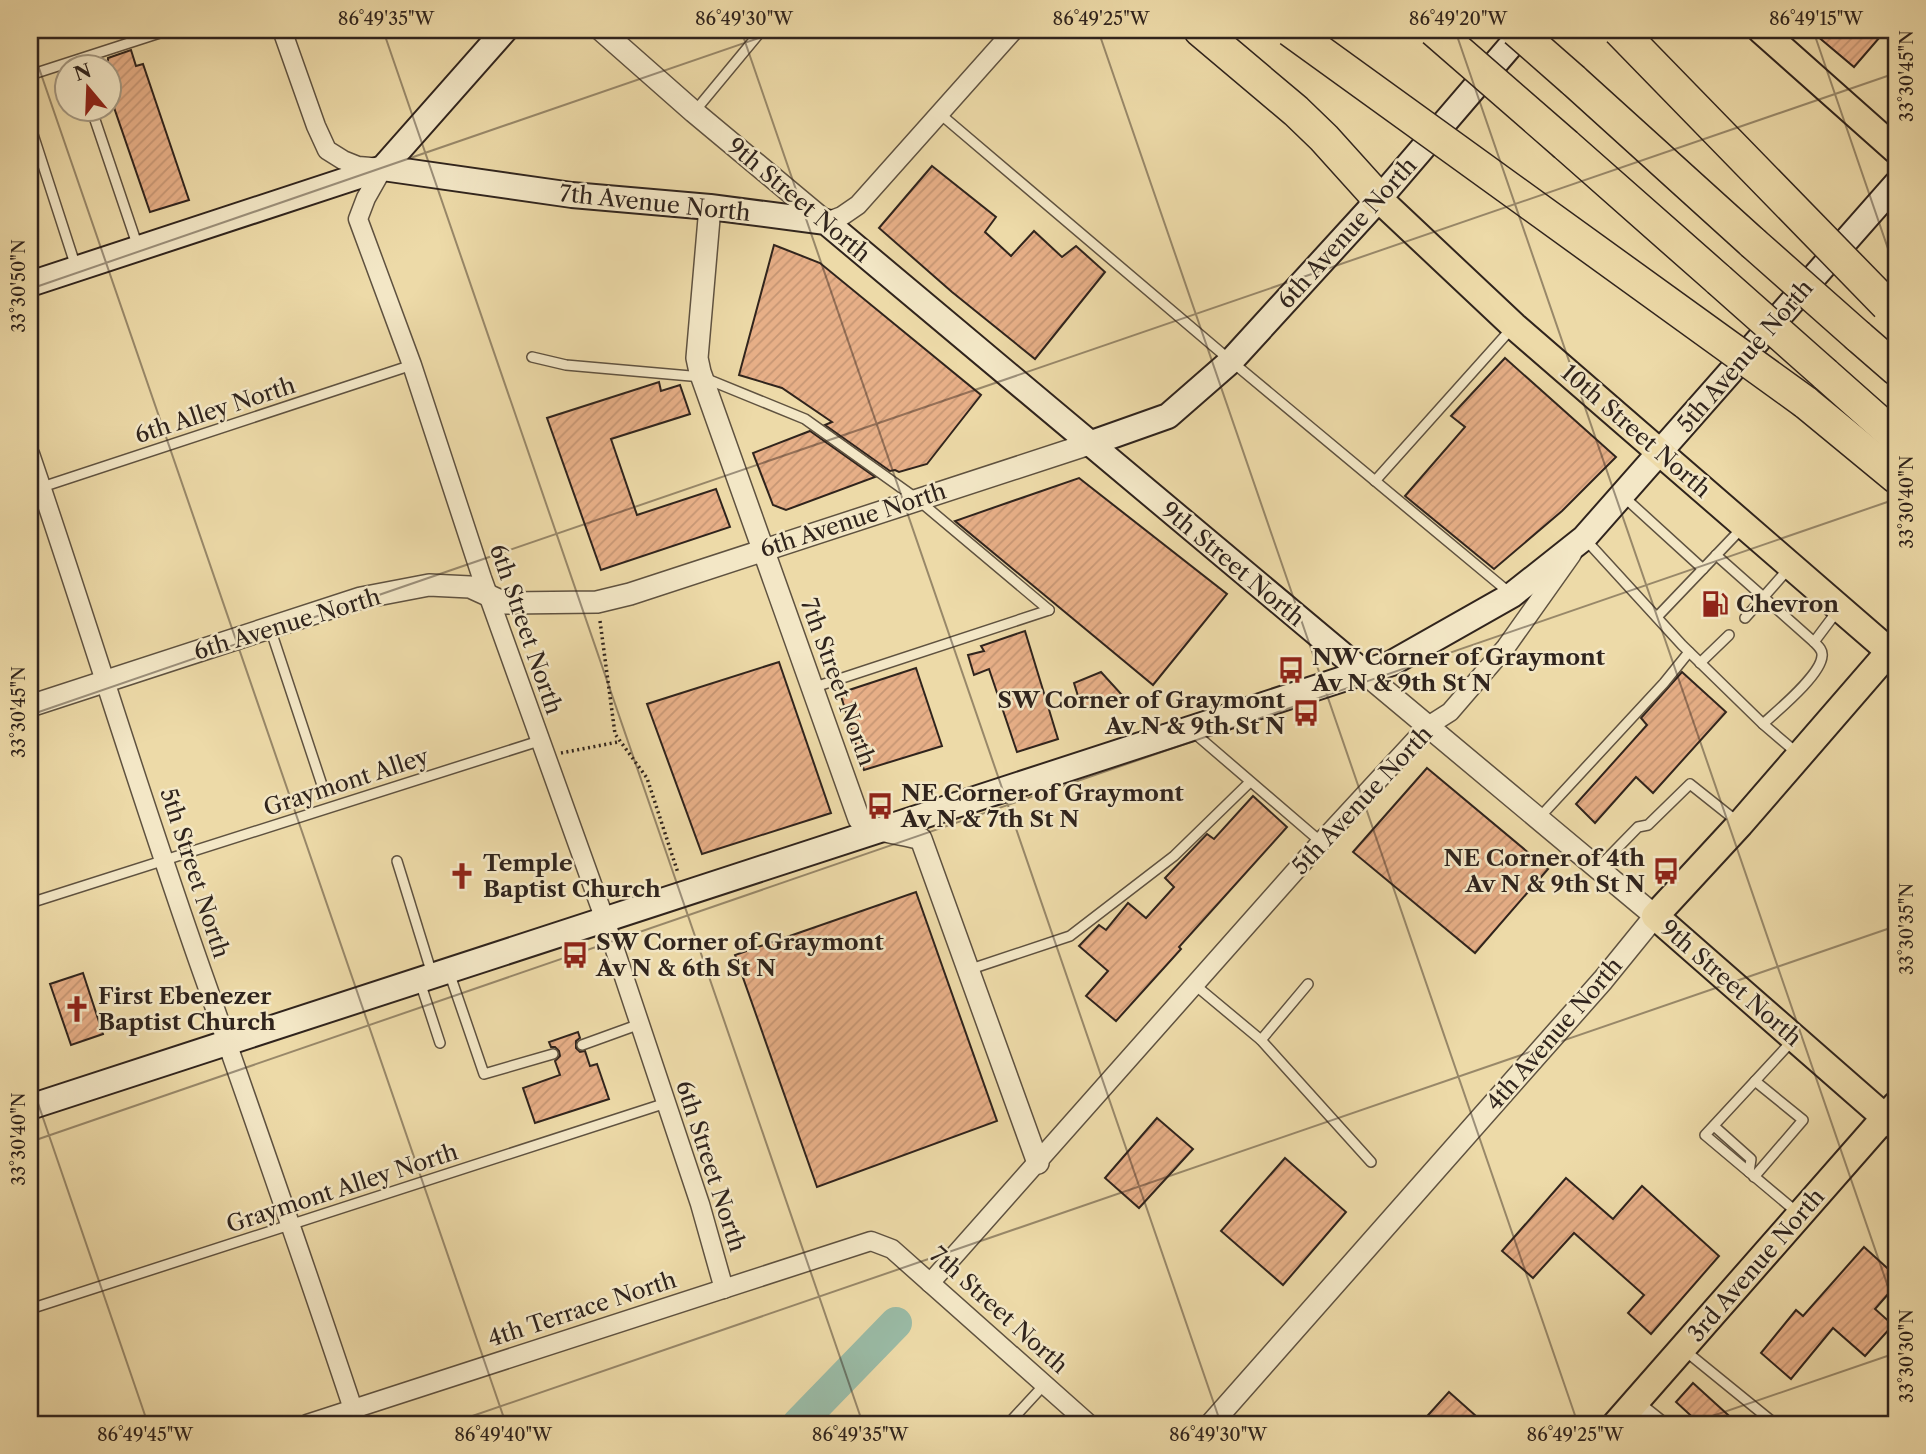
<svg xmlns="http://www.w3.org/2000/svg" width="1926" height="1454" viewBox="0 0 1926 1454" font-family="'Libre Caslon Text',serif">
	<defs>
		<pattern id="building-hatch" width="6" height="6" patternUnits="userSpaceOnUse" patternTransform="scale(1.75)"><rect width="6" height="6" fill="#e7af87"/><path d="M-1 1l2-2M0 6l6-6M5 7l2-2" fill="none" stroke="#c69674"/></pattern>
	</defs>
	<rect width="100%" height="100%" fill="#eddaa8"/>
	<filter id="stains"><feTurbulence type="fractalNoise" baseFrequency=".00286" numOctaves="4"/><feColorMatrix values="0 0 0 0 .2 0 0 0 0 .09 0 0 0 0 .02 0 0 0 .5 -.17"/></filter>
	<radialGradient id="worn" r=".72"><stop offset=".6" stop-color="#630" stop-opacity="0"/><stop offset="1" stop-color="#630" stop-opacity=".3"/></radialGradient>
	<g fill="none" stroke-linecap="round" stroke-linejoin="round">
		<polyline stroke="#9abba6" stroke-width="32" points="798,1424 896,1323"/>
	</g>
	<g fill="url(#building-hatch)" stroke="#30241d" stroke-width="2">
		<polygon points="1810,30 1886,30 1854,67"/>
		<polygon points="131,50 136,66 143,64 189,200 150,212 108,90 108,58"/>
		<polygon points="932,166 996,217 985,232 1011,256 1034,231 1062,257 1076,246 1105,272 1035,359 952,292 879,228"/>
		<polygon points="774,245 820,263 981,395 927,464 899,472 895,470 890,471 825,425 832,422 782,388 739,375"/>
		<polygon points="1505,358 1616,457 1562,511 1494,569 1405,496 1465,427 1451,416"/>
		<polygon points="659,382 661,391 680,385 690,414 611,439 637,515 716,489 730,527 601,570 547,418"/>
		<polygon points="810,431 875,477 786,510 773,505 753,453"/>
		<polygon points="1079,478 1227,594 1153,685 955,521"/>
		<polygon points="1025,631 1058,739 1017,752 989,669 974,675 968,655 984,651 981,646"/>
		<polygon points="779,662 831,813 702,854 647,704"/>
		<polygon points="916,668 942,746 864,770 840,693"/>
		<polygon points="1101,672 1122,695 1082,709 1074,683"/>
		<polygon points="1682,672 1726,712 1653,793 1636,777 1595,823 1576,804 1647,725 1641,718"/>
		<polygon points="1427,768 1548,869 1475,953 1353,852"/>
		<polygon points="1253,796 1287,827 1179,947 1181,949 1116,1021 1086,996 1108,971 1079,946 1099,925 1106,930 1128,903 1146,918 1174,887 1165,878 1207,834 1214,839"/>
		<polygon points="916,892 997,1121 817,1187 735,955"/>
		<polygon points="83,973 103,1034 71,1045 50,984"/>
		<polygon points="578,1032 580,1038 576,1041 576,1048 580,1052 585,1051 590,1066 597,1064 609,1099 535,1123 523,1088 560,1075 555,1061 560,1056 559,1051 555,1047 551,1047 549,1042"/>
		<polygon points="1157,1118 1193,1149 1139,1208 1105,1178"/>
		<polygon points="1285,1158 1346,1212 1283,1285 1221,1231"/>
		<polygon points="1566,1178 1613,1219 1642,1186 1719,1256 1651,1334 1628,1313 1644,1295 1574,1233 1533,1278 1502,1251"/>
		<polygon points="1864,1247 1896,1276 1896,1285 1875,1309 1893,1325 1865,1356 1833,1328 1791,1379 1761,1353 1796,1310 1803,1316"/>
		<polygon points="1693,1383 1738,1424 1700,1424 1676,1402"/>
		<polygon points="1449,1392 1485,1424 1420,1424"/>
	</g>
	<g fill="none" stroke-linecap="round" stroke-linejoin="round">
		<defs>
			<g id="service">
				<polyline points="30,75 169,30"/>
				<polyline points="91,108 138,247"/>
				<polyline points="695,111 762,30"/>
				<polyline points="939,113 1231,361 1511,594"/>
				<polyline points="30,125 76,267"/>
				<polyline points="532,357 566,365 702,377 805,419 917,499 1049,610"/>
				<polyline points="1375,481 1512,328"/>
				<polyline points="30,491 412,365"/>
				<polyline points="1624,497 1703,569"/>
				<polyline points="1585,539 1682,645 1763,724 1797,753"/>
				<polyline points="1716,555 1814,642"/>
				<polyline points="1657,617 1743,527"/>
				<polyline points="1745,618 1790,567"/>
				<polyline points="270,628 323,788"/>
				<polyline points="1700,663 1729,635"/>
				<polyline points="812,688 1049,610"/>
				<path d="M1763,724C1777,711 1821,675 1822,656C1823,650 1818,646 1814,642L1838,610"/>
				<polyline points="1193,732 1321,842"/>
				<polyline points="1539,818 1664,683 1689,652"/>
				<polyline points="397,861 432,974"/>
				<polyline points="1598,868 1638,827 1648,825 1690,784 1739,823"/>
				<polyline points="30,903 539,741"/>
				<polyline points="968,970 1070,936 1174,856 1250,782"/>
				<polyline points="449,972 484,1074 553,1054"/>
				<polyline points="420,982 440,1043"/>
				<polyline points="1195,985 1261,1040 1371,1162"/>
				<polyline points="1261,1040 1308,984"/>
				<polyline points="1793,1040 1705,1135 1799,1214"/>
				<polyline points="582,1045 640,1024"/>
				<polyline points="1714,1126 1751,1159 1749,1172"/>
				<polyline points="1754,1177 1803,1120 1755,1081"/>
				<polyline points="30,1309 666,1103"/>
				<polyline points="1683,1349 1774,1423"/>
				<polyline points="1008,1424 1044,1385"/>
			</g>
			<g id="minor">
				<polyline points="282,30 316,126 327,150 343,160 358,166 383,168 366,198 358,219 412,365 482,578 605,920 700,1204 724,1289"/>
				<polyline points="826,222 842,216 858,205 1014,30"/>
				<path d="M30,454C90,629 143,806 205,980C257,1128 309,1276 358,1424"/>
				<polyline points="930,1283 1321,842 1428,726 1450,712 1506,647 1572,554"/>
				<polyline points="1634,1404 1659,1424"/>
				<polyline points="307,1424 871,1241 892,1249 1089,1424"/>
			</g>
			<g id="tertiary">
				<polyline points="601,30 694,112 826,222"/>
				<path d="M710,207L697,358L700,372L859,819C873,832 903,833 921,839L1038,1163"/>
				<polyline points="30,706 361,598 429,585 470,587 505,603 597,602 630,594 1089,444"/>
				<polyline points="1211,1424 1603,980 1655,916 1363,672"/>
			</g>
			<g id="secondary">
				<polyline points="383,168 572,195 710,207 826,222 1363,672"/>
				<polyline points="30,284 383,168 505,30"/>
				<polyline points="1089,444 1168,416 1231,361 1379,199 1524,30"/>
				<polyline points="30,1107 1392,663 1512,595 1584,538 1896,184"/>
			</g>
			<g id="primary">
				<polyline points="1761,30 1896,150"/>
				<polyline points="1379,199 1514,326 1896,657"/>
				<polyline points="1896,644 1740,824 1655,916 1896,1127"/>
				<polyline points="1616,1424 1896,1105"/>
			</g>
			<g id="motorway">
				<polyline points="1200,30 1296,111 1324,138 1379,199"/>
				<polyline points="1573,80 1753,243"/>
				<polyline points="1566,145 1719,280"/>
				<polyline points="1858,336 1896,369"/>
				<polyline points="1825,374 1896,437"/>
				<polyline points="1805,402 1896,477"/>
			</g>
		</defs>
		<use href="#service" stroke="#5f5240" stroke-width="12"/>
		<use href="#minor" stroke="#5f5240" stroke-width="21"/>
		<use href="#tertiary" stroke="#5f5240" stroke-width="24"/>
		<use href="#secondary" stroke="#30241d" stroke-width="28"/>
		<use href="#primary" stroke="#30241d" stroke-width="30"/>
		<use href="#motorway" stroke="#30241d" stroke-width="35"/>
		<g stroke="#30241d" stroke-width="3.5" stroke-dasharray="2 3.5" stroke-linecap="butt">
			<polyline points="600,621 615,734 647,778 678,873"/>
			<polyline points="561,753 618,742"/>
		</g>
		<use href="#service" stroke="#f3e7c6" stroke-width="9"/>
		<use href="#minor" stroke="#f3e7c6" stroke-width="18"/>
		<use href="#tertiary" stroke="#f3e7c6" stroke-width="21"/>
		<use href="#secondary" stroke="#f3e7c6" stroke-width="24"/>
		<use href="#primary" stroke="#eddaa8" stroke-width="26"/>
		<use href="#motorway" stroke="#eddaa8" stroke-width="32"/>
		<defs>
			<g id="motorway-bridge">
				<polyline points="1290,30 1805,402"/>
				<polyline points="1434,30 1566,145"/>
				<polyline points="1516,30 1573,80"/>
				<polyline points="1619,30 1887,305"/>
				<polyline points="1753,243 1858,336"/>
				<polyline points="1719,280 1825,374"/>
			</g>
		</defs>
		<use href="#motorway-bridge" stroke="#30241d" stroke-width="35" stroke-linecap="butt"/>
		<use href="#motorway-bridge" stroke="#eddaa8" stroke-width="32"/>
	</g>
	<path fill="none" stroke="#30241d" stroke-width="2" stroke-opacity="0.45" d="M383,30L863,1424M741,30L1221,1424M1098,30L1578,1424M1455,30L1896,1310M1813,30L1896,272M30,42L506,1424M30,289L782,30M30,715L1896,73M30,1080L148,1424M30,1142L1896,499M449,1424L1896,926M1689,1424L1896,1353"/>
	<defs>
		<symbol id="fuel-bare" viewBox="-9 -9 18 18"><path d="M-5.5-6h7V0h2V4h1.3V-2.5L3-4.5l.8-.8L6-3V5H2.5V1h-1V6h-7ZM-4.2-4.7v3.2H.2V-4.7Z" fill="#8f2418" stroke="#f3e7c6" stroke-width="2.5" paint-order="stroke"/></symbol>
		<symbol id="bus-bare" viewBox="-9 -9 18 18"><path d="M-5-6H5V4H4V6H2V4H-2V6H-4V4H-5ZM-3.5-4V0h7V-4ZM-3.5 1.2v1.5H-2V1.2ZM2 1.2v1.5H3.5V1.2Z" fill="#8f2418" stroke="#f3e7c6" stroke-width="2.5" paint-order="stroke"/></symbol>
		<symbol id="church-bare" viewBox="-9 -9 18 18"><path d="M-1.2-6h2.4v3.5h3.3v2.4h-3.3V6h-2.4V-.1h-3.3v-2.4h3.3Z" fill="#8f2418" stroke="#f3e7c6" stroke-width="2.5" paint-order="stroke"/></symbol>
	</defs>
	<g fill-rule="evenodd">
		<use href="#fuel-bare" x="1696" y="585" width="38" height="38"/>
		<use href="#bus-bare" x="1272" y="651" width="38" height="38"/>
		<use href="#bus-bare" x="1287" y="694" width="38" height="38"/>
		<use href="#bus-bare" x="861" y="787" width="38" height="38"/>
		<use href="#bus-bare" x="1647" y="852" width="38" height="38"/>
		<use href="#church-bare" x="443" y="857" width="38" height="38"/>
		<use href="#bus-bare" x="556" y="936" width="38" height="38"/>
		<use href="#church-bare" x="58" y="990" width="38" height="38"/>
	</g>
	<g text-anchor="middle" stroke-width="5" stroke-linejoin="round" paint-order="stroke">
		<g font-size="23" fill="#30241d" stroke="#f3e7c6">
			<text transform="translate(799 200) rotate(40)" y="8">9th Street North</text>
			<text transform="translate(655 203) rotate(6)" y="8">7th Avenue North</text>
			<text transform="translate(1347 233) rotate(-48)" y="8">6th Avenue North</text>
			<text transform="translate(1745 356) rotate(-49)" y="8">5th Avenue North</text>
			<text transform="translate(215 410) rotate(-18)" y="8">6th Alley North</text>
			<text transform="translate(1636 431) rotate(41)" y="8">10th Street North</text>
			<text transform="translate(853 520) rotate(-18)" y="8">6th Avenue North</text>
			<text transform="translate(1233 564) rotate(40)" y="8">9th Street North</text>
			<text transform="translate(287 624) rotate(-17)" y="8">6th Avenue North</text>
			<text transform="translate(526 629) rotate(71)" y="8">6th Street North</text>
			<text transform="translate(838 682) rotate(70)" y="8">7th Street North</text>
			<text transform="translate(346 782) rotate(-18)" y="8">Graymont Alley</text>
			<text transform="translate(1362 800) rotate(-47)" y="8">5th Avenue North</text>
			<text transform="translate(195 873) rotate(72)" y="8">5th Street North</text>
			<text transform="translate(1731 983) rotate(41)" y="8">9th Street North</text>
			<text transform="translate(1554 1034) rotate(-49)" y="8">4th Avenue North</text>
			<text transform="translate(711 1166) rotate(72)" y="8">6th Street North</text>
			<text transform="translate(342 1188) rotate(-18)" y="8">Graymont Alley North</text>
			<text transform="translate(1756 1265) rotate(-49)" y="8">3rd Avenue North</text>
			<text transform="translate(582 1309) rotate(-18)" y="8">4th Terrace North</text>
			<text transform="translate(999 1310) rotate(42)" y="8">7th Street North</text>
		</g>
		<g font-size="23" font-weight="bold" fill="#30241d" stroke="#f3e7c6" text-anchor="start">
			<text x="1736" y="612">Chevron</text>
			<text x="1312" y="665">NW Corner of Graymont<tspan x="1312" dy="26">Av N &amp; 9th St N</tspan></text>
			<text x="1285" y="708" text-anchor="end">SW Corner of Graymont<tspan x="1285" dy="26">Av N &amp; 9th St N</tspan></text>
			<text x="901" y="801">NE Corner of Graymont<tspan x="901" dy="26">Av N &amp; 7th St N</tspan></text>
			<text x="1645" y="866" text-anchor="end">NE Corner of 4th<tspan x="1645" dy="26">Av N &amp; 9th St N</tspan></text>
			<text x="483" y="871">Temple<tspan x="483" dy="26">Baptist Church</tspan></text>
			<text x="596" y="950">SW Corner of Graymont<tspan x="596" dy="26">Av N &amp; 6th St N</tspan></text>
			<text x="98" y="1004">First Ebenezer<tspan x="98" dy="26">Baptist Church</tspan></text>
		</g>
	</g>
	<rect width="1926" height="1454" fill="none" stroke="#eddaa8" stroke-width="77"/>
	<g transform="translate(88 88) rotate(341)"><circle r="33" fill="#f3e7c6" stroke="#a59982" stroke-width="2"/>
	<path d="M0-5L12 26L0 18L-12 26Z" fill="#8f2418"/>
	<text y="-10" font-size="19" font-weight="bold" text-anchor="middle" fill="#30241d">N</text>
	</g>
	<rect x="38" y="38" width="1850" height="1378" fill="none" stroke="#30241d" stroke-width="2.5"/>
	<g font-size="18" text-anchor="middle" fill="#30241d">
		<text x="386" y="25">86°49'35"W</text>
		<text x="744" y="25">86°49'30"W</text>
		<text x="1101" y="25">86°49'25"W</text>
		<text x="1458" y="25">86°49'20"W</text>
		<text x="1816" y="25">86°49'15"W</text>
		<text transform="translate(1907 76) rotate(-90)" y="6">33°30'45"N</text>
		<text transform="translate(19 286) rotate(-90)" y="6">33°30'50"N</text>
		<text transform="translate(1907 502) rotate(-90)" y="6">33°30'40"N</text>
		<text transform="translate(19 712) rotate(-90)" y="6">33°30'45"N</text>
		<text transform="translate(1907 929) rotate(-90)" y="6">33°30'35"N</text>
		<text transform="translate(19 1139) rotate(-90)" y="6">33°30'40"N</text>
		<text transform="translate(1907 1356) rotate(-90)" y="6">33°30'30"N</text>
		<text x="145" y="1441">86°49'45"W</text>
		<text x="503" y="1441">86°49'40"W</text>
		<text x="860" y="1441">86°49'35"W</text>
		<text x="1218" y="1441">86°49'30"W</text>
		<text x="1575" y="1441">86°49'25"W</text>
	</g>
	<rect width="100%" height="100%" filter="url(#stains)"/>
	<rect width="100%" height="100%" fill="url(#worn)"/>
</svg>
